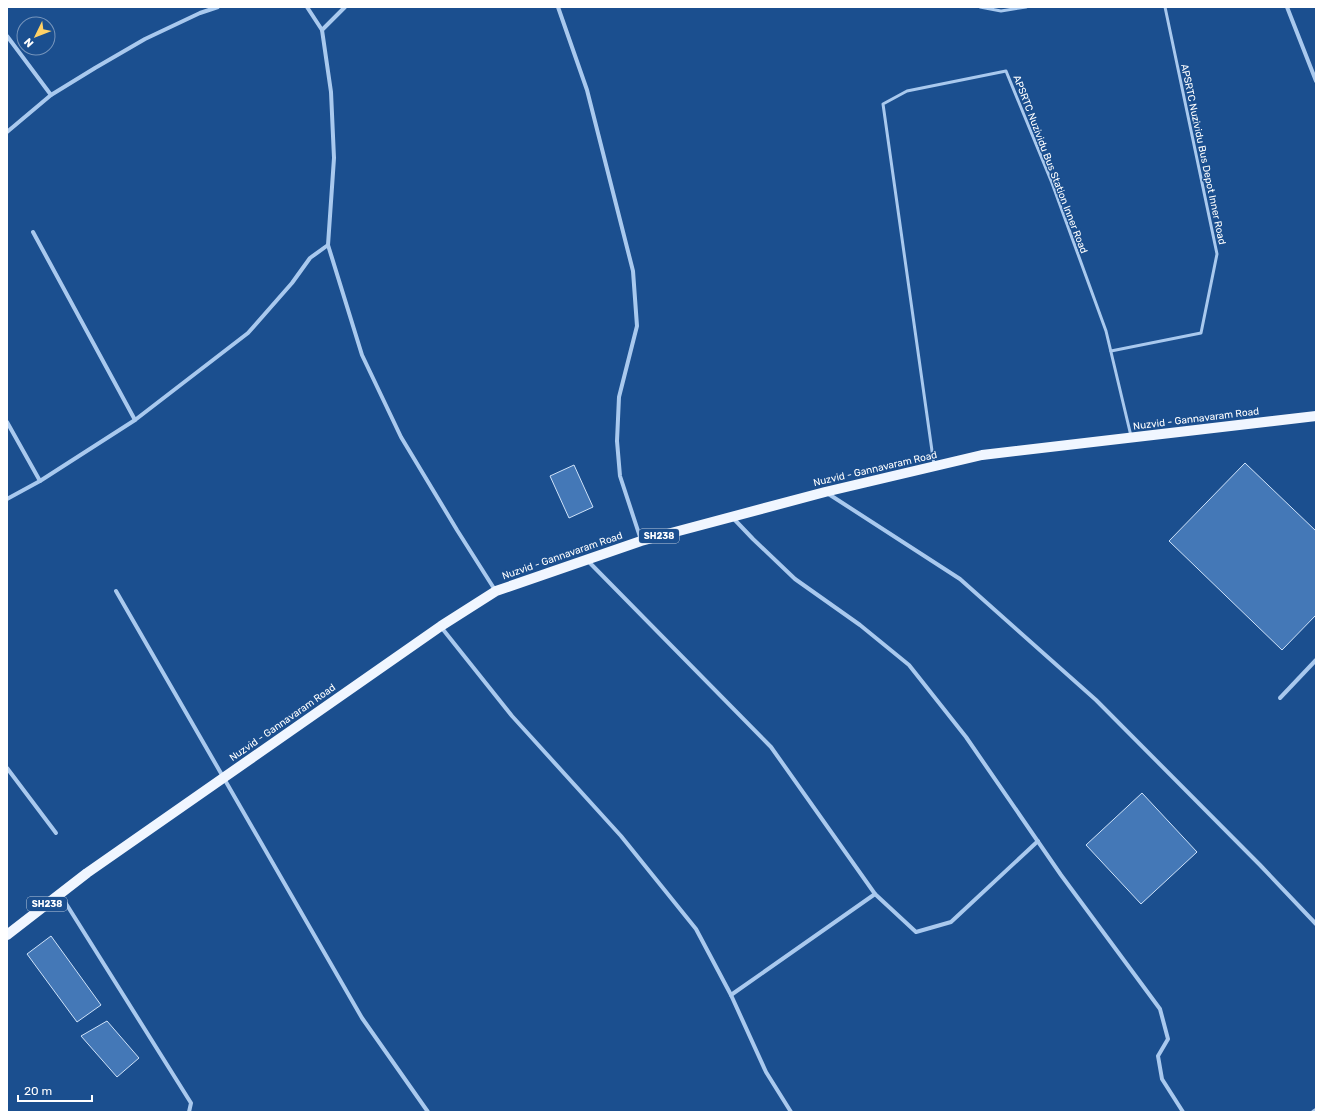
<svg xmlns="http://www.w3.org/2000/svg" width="1323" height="1119" viewBox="0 0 1323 1119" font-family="Rubik,sans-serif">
	<rect width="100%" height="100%" fill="#1b4f8f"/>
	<g fill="#4478b7" stroke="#cfe3fa">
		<polygon points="1245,463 1316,531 1316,615 1282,650 1169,541"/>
		<polygon points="574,465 593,507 569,518 550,476"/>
		<polygon points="1142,793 1197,852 1141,904 1086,845"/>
		<polygon points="51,936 101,1005 77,1022 27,954"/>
		<polygon points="107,1021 139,1058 117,1077 81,1036"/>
	</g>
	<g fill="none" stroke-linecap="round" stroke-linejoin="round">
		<g stroke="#a9c9ee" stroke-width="3">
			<polyline points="980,7 1001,11 1026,7"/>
			<polyline points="1111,351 1201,333 1217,254 1165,7"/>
			<polyline points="934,465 883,104 907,91 1006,71 1052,183 1106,331 1131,436"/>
		</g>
		<g stroke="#a9c9ee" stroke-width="4">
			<polyline points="307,7 322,30 331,92 334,158 328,245 362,355 401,437 457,530 495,590"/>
			<polyline points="558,7 587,90 633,271 637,326 619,397 617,441 620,476 641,540"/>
			<polyline points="1287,7 1316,81"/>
			<polyline points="322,30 345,7"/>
			<polyline points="7,36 51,95"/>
			<polyline points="7,132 51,95 95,68 145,39 200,13 218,7"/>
			<polyline points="33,232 135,420"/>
			<polyline points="7,422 40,481"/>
			<polyline points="827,493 960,579 1096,700 1260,865 1316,924"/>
			<polyline points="7,499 40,481 135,420 248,333 292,283 310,258 328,245"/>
			<polyline points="733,518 753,539 795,579 860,625 909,665 966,737 1061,875 1160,1009 1168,1039 1158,1056 1162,1079 1183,1112"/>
			<polyline points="587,560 771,747 875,894 916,932 951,922 1038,841"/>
			<polyline points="116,591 362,1018 428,1112"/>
			<polyline points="441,627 512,716 621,836 696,929 731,995 766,1072 791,1112"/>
			<polyline points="1280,698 1316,660"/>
			<polyline points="7,768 56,833"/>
			<polyline points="60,894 191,1103 189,1112"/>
			<polyline points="731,995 875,894"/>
			<polyline points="1313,1112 1316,1110"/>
		</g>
		<polyline stroke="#f0f6ff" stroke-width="10" points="7,935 87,873 441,626 496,591 641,541 825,492 982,455 1316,416"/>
	</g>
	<g text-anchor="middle" stroke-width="3" stroke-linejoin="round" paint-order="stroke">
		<g fill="#1b4f8f" stroke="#bbcadd" stroke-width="1">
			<rect x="639" y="529" width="40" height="14" rx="3"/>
			<rect x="27" y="897" width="40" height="14" rx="3"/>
		</g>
		<g font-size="9" font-weight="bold" fill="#fff">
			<text x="659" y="539">SH238</text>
			<text x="47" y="907">SH238</text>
		</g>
		<g font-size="10" fill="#fff" stroke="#1b4f8f">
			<text transform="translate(1204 154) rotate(78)" y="4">APSRTC Nuzividu Bus Depot Inner Road</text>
			<text transform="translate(1051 164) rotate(69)" y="4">APSRTC Nuzividu Bus Station Inner Road</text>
			<text transform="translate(1196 418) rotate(-7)" y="4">Nuzvid - Gannavaram Road</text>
			<text transform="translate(875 468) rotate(-13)" y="4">Nuzvid - Gannavaram Road</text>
			<text transform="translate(562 555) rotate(-19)" y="4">Nuzvid - Gannavaram Road</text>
			<text transform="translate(282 722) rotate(-35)" y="4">Nuzvid - Gannavaram Road</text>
		</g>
	</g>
	<rect width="1323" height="1119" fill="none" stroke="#ffffff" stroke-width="16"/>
	<g transform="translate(36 36) rotate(227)"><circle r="19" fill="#1b4f8f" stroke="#7695bc"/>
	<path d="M0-3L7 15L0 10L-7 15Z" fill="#ffd166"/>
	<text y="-6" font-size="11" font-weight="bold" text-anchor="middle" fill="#ffffff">N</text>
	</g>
	<path d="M18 1095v6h74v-6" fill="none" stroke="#ffffff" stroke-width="2"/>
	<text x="24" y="1095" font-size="12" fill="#ffffff" stroke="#1b4f8f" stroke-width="3" paint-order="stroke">20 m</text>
</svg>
